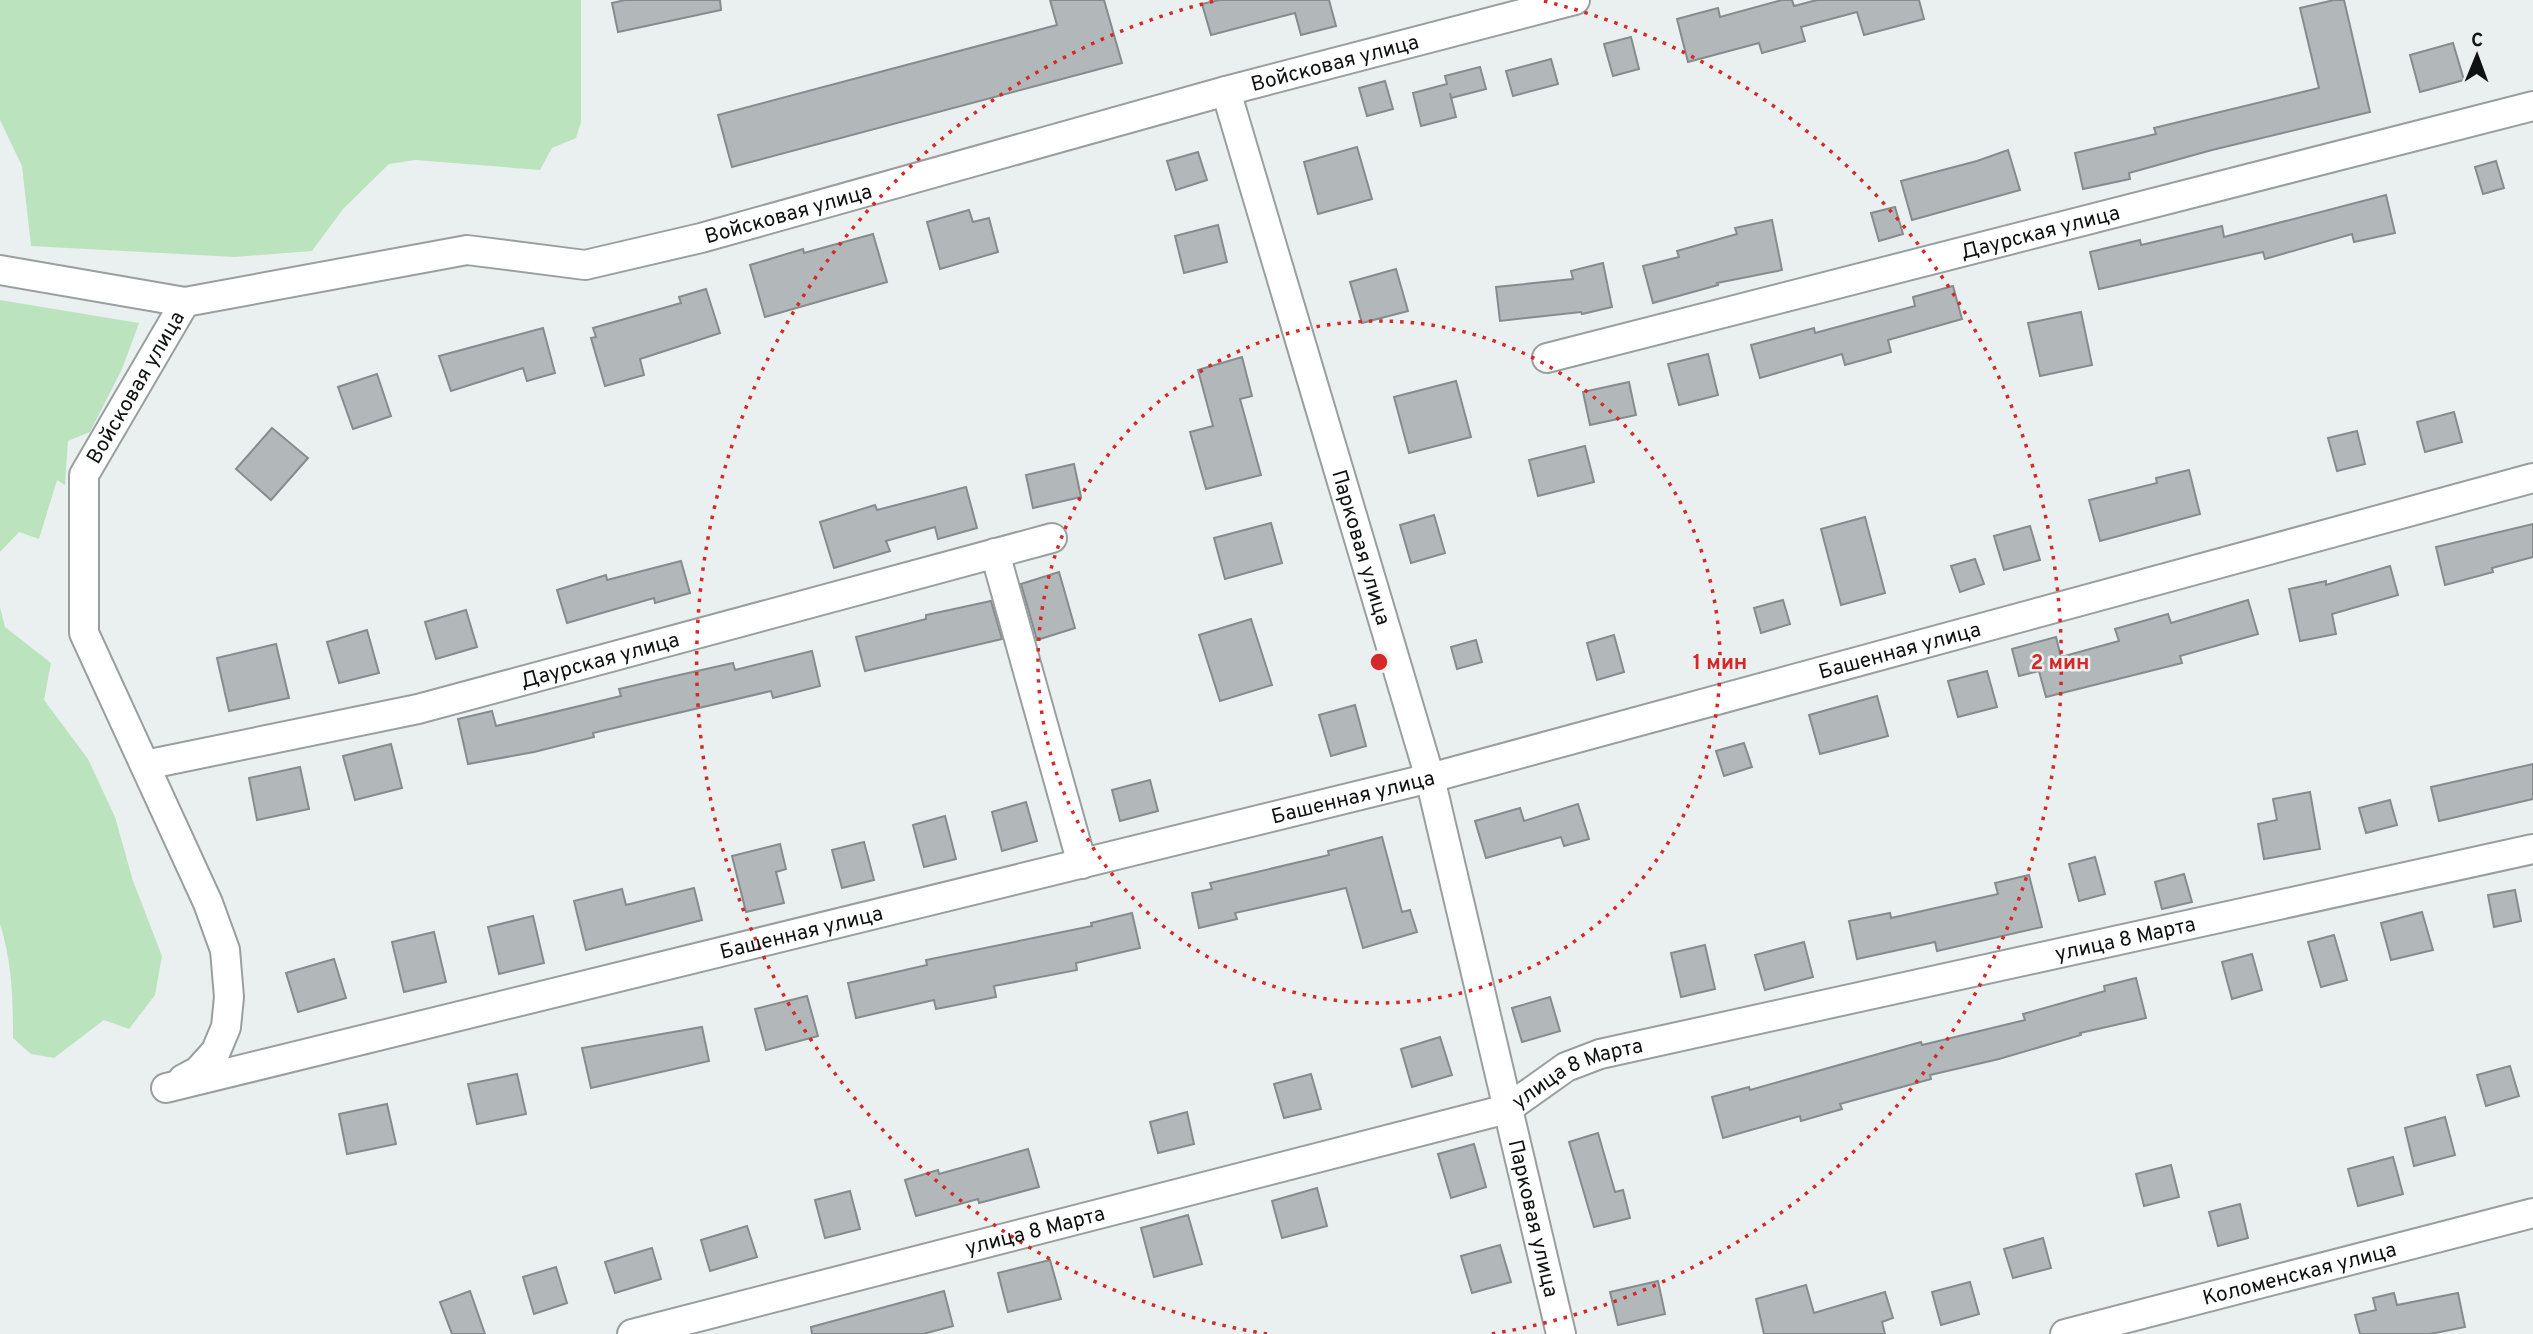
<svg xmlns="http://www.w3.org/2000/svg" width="2533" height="1334" viewBox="0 0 2533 1334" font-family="Overpass,sans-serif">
	<rect width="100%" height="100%" fill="#e9f0ef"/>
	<g fill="#bbe4be">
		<polygon points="0,0 581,0 581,122 576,138 552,148 540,170 415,160 389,164 343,209 312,251 235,257 31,246 22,166 0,120"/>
		<polygon points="0,300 139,323 122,369 90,432 68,441 65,485 57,480 39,539 19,532 0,552"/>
		<path d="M0,607L5,627L51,663L44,700L88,759L115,817L133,881L162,956L155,995L129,1029L104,1020L54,1058L31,1054L13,1038C13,999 12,962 0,924Z"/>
	</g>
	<g fill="#b2b8ba" stroke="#868c8d" stroke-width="2">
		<polygon points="625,0 720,0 721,10 618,32 612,3"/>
		<polygon points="1050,0 1104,0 1122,63 732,167 718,115 1057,25"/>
		<polygon points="1219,0 1329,0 1336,26 1301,35 1295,13 1211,35 1202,4"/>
		<polygon points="1782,0 1792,0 1794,6 1817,0 1919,0 1924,19 1864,35 1857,12 1801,27 1805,41 1762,53 1759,43 1688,62 1677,19 1718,8 1720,17"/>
		<polygon points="2334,0 2344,0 2370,112 2212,150 2129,173 2130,179 2083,189 2075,153 2156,134 2154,128 2319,88 2300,8"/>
		<polygon points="1631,37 1639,69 1613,76 1604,44"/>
		<polygon points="2453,43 2464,80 2420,92 2410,55"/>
		<polygon points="1551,59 1558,84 1513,96 1506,71"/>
		<polygon points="1480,67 1486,89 1451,98 1450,93 1456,117 1421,126 1413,93 1447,84 1445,76"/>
		<polygon points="1385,81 1393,109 1367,116 1359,88"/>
		<polygon points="1357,147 1372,199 1318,214 1304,162"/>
		<polygon points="2008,150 2020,190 1912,220 1901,181 1977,161"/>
		<polygon points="1198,152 1207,180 1176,190 1167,161"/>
		<polygon points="2496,161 2504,188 2483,194 2475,167"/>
		<polygon points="2386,195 2395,233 2354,242 2352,234 2265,259 2263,252 2099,289 2090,252 2140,240 2141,245 2222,226 2224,237"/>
		<polygon points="1895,207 1903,234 1879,241 1871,213"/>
		<polygon points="969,210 973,222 989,218 998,252 940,269 927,222"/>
		<polygon points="1772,220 1782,270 1717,283 1718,285 1653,303 1643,266 1679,257 1677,251 1737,234 1735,228"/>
		<polygon points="1218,225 1227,262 1184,273 1175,236"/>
		<polygon points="873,234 887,282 765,317 750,265 803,249 804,253"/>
		<polygon points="1603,263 1612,307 1582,314 1581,312 1500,321 1496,287 1573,279 1571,271"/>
		<polygon points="1396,269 1408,311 1362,323 1350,282"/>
		<polygon points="1953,286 1962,319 1888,340 1891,352 1845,365 1842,354 1760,378 1751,345 1814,328 1815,333 1915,306 1913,297"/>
		<polygon points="706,289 720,333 640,359 644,375 605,386 591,338 596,337 593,328 681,303 679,297"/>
		<polygon points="2081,312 2092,365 2040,376 2028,323"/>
		<polygon points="543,328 555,373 527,381 523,368 451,391 439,356"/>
		<polygon points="1708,354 1718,395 1679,405 1668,364"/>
		<polygon points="1242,357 1252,396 1240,399 1261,475 1206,489 1190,432 1213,426 1198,370"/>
		<polygon points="377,374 391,416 353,429 338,387"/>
		<polygon points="1456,381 1471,437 1409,453 1394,397"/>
		<polygon points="1629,382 1636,415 1590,425 1583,392"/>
		<polygon points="2454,412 2462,442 2425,452 2417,422"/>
		<polygon points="272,428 308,458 271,500 236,469"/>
		<polygon points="2357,431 2365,464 2337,471 2328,438"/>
		<polygon points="1585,446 1594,482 1538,496 1529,460"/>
		<polygon points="1074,464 1081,497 1033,508 1026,475"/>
		<polygon points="2189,470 2200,514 2100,541 2089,500 2157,483 2156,478"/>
		<polygon points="966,487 977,528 938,539 935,527 886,541 890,551 834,568 820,522 875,505 877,510"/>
		<polygon points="1434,515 1445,553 1411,563 1400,525"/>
		<polygon points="1865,517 1885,593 1841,605 1821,529"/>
		<polygon points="1271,523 1282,563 1225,579 1214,538"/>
		<polygon points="2533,524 2533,557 2492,568 2493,572 2445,585 2436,547"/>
		<polygon points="2030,526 2040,560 2004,570 1994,536"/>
		<polygon points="1975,559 1984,584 1960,592 1951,566"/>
		<polygon points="681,561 690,593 655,603 654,598 567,623 557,590 606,575 607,580"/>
		<polygon points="2390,566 2398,595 2332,614 2336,634 2300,641 2289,589 2326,581 2326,585"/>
		<polygon points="1059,572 1075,628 1037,640 1021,584"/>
		<polygon points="1783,600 1790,624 1761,633 1754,608"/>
		<polygon points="2248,600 2258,634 2180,656 2182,663 2046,697 2039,671 2019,676 2012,649 2056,637 2061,657 2119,641 2115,629 2168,614 2171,623"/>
		<polygon points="991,601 1002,639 865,671 856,637 926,619 926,615"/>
		<polygon points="466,610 477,647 436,659 425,622"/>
		<polygon points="1251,619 1272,685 1220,701 1199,635"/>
		<polygon points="367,630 379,673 339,683 327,642"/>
		<polygon points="1614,635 1624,672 1597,680 1587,643"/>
		<polygon points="1476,640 1482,662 1457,669 1451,647"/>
		<polygon points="276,644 289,698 229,711 217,658"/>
		<polygon points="812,651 820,686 773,698 771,691 593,733 594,737 534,752 468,764 458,719 492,711 496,726 621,696 619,689 666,678 733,663 735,670"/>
		<polygon points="1987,671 1997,707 1958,717 1948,681"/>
		<polygon points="1877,696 1888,736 1820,754 1809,715"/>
		<polygon points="1355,705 1366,746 1331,756 1319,715"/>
		<polygon points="1744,743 1752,767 1724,776 1716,751"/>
		<polygon points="391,744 402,788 355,800 343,756"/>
		<polygon points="2533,764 2533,799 2439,821 2431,787"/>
		<polygon points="300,767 309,809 257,820 249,778"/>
		<polygon points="1150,780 1158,811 1120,821 1112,790"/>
		<polygon points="2310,792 2320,849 2264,859 2258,824 2277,820 2273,799"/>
		<polygon points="2390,800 2397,825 2366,833 2359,808"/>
		<polygon points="1026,802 1037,841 1002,851 992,812"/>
		<polygon points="1578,804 1589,839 1564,846 1561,837 1486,858 1475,821 1520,808 1524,821"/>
		<polygon points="945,816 956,859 924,867 913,825"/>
		<polygon points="1382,837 1402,912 1410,910 1417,932 1363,948 1346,888 1235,913 1237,919 1199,928 1192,893 1212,889 1210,883 1329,855 1328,851"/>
		<polygon points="864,842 874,880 842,888 832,850"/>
		<polygon points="780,844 786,869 776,872 784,903 746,912 732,856"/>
		<polygon points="2095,857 2105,894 2079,901 2069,864"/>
		<polygon points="2184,874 2192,902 2162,909 2155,882"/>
		<polygon points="2029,875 2042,927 1937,951 1935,942 1857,959 1849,921 1890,913 1891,918 1998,894 1995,883"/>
		<polygon points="694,888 702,920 586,950 574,901 622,889 626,905"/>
		<polygon points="2515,890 2521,921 2494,927 2488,895"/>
		<polygon points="2422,912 2433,950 2391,960 2381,923"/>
		<polygon points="1132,913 1140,948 1076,963 1077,970 994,986 996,997 936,1009 934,1000 856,1018 848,983 927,965 926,960 1092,926 1091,923"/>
		<polygon points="533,916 544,963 499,974 488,927"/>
		<polygon points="434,932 446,982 404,992 392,942"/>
		<polygon points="2334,935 2347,980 2321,987 2308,942"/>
		<polygon points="1804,942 1813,977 1765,990 1755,955"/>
		<polygon points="1705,945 1715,989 1681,997 1671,953"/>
		<polygon points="2252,954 2262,990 2232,999 2222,962"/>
		<polygon points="334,959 346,998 298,1012 286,973"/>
		<polygon points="2136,978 2146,1018 2080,1033 2081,1035 1999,1059 1930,1075 1931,1079 1840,1104 1842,1109 1801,1121 1800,1116 1723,1138 1712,1097 1749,1087 1750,1090 1921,1042 1922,1045 2025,1020 2023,1014 2105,991 2104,986"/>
		<polygon points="807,996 818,1036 766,1050 755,1009"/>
		<polygon points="1550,997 1560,1031 1522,1042 1512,1008"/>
		<polygon points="702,1027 709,1061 591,1088 582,1048"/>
		<polygon points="1440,1037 1452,1075 1412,1087 1401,1049"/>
		<polygon points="2510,1066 2519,1096 2486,1106 2477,1075"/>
		<polygon points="517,1074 526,1114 477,1124 468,1084"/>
		<polygon points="1311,1074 1321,1109 1284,1118 1274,1084"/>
		<polygon points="387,1104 396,1144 347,1154 339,1114"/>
		<polygon points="1187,1112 1194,1144 1158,1153 1150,1122"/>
		<polygon points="2445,1117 2455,1155 2414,1166 2405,1128"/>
		<polygon points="1598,1133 1615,1192 1623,1190 1630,1218 1594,1227 1569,1142"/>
		<polygon points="1474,1144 1486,1187 1451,1198 1438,1154"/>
		<polygon points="1028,1149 1039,1187 979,1203 978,1199 916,1216 905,1180 938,1170 939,1174"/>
		<polygon points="2393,1157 2403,1194 2358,1206 2348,1169"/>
		<polygon points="2171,1165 2179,1197 2144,1206 2136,1174"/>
		<polygon points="1317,1188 1327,1226 1282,1238 1272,1201"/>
		<polygon points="850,1191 860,1229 825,1238 815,1200"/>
		<polygon points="2240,1204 2248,1238 2218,1246 2209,1212"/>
		<polygon points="1188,1215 1202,1264 1154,1277 1141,1228"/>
		<polygon points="747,1226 757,1257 710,1271 701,1240"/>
		<polygon points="2043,1238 2051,1268 2013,1278 2004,1249"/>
		<polygon points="1500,1245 1511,1282 1472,1293 1461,1256"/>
		<polygon points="652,1248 661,1279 615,1293 605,1262"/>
		<polygon points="1050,1260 1061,1299 1008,1312 998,1273"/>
		<polygon points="556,1267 567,1303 534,1314 523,1277"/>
		<polygon points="1658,1281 1665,1314 1618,1325 1610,1292"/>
		<polygon points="1970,1282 1979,1314 1941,1325 1932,1292"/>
		<polygon points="1806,1285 1814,1313 1885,1292 1893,1318 1882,1322 1885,1334 1764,1334 1756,1299"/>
		<polygon points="470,1291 485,1334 452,1334 440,1302"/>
		<polygon points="944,1291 953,1326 923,1334 812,1334 811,1327"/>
		<polygon points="2394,1293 2397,1305 2458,1293 2465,1327 2430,1334 2360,1334 2355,1315 2376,1310 2373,1298"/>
	</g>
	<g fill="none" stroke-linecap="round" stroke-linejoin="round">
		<defs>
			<g id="minor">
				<path id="s1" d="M1226,91L1430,778L1561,1334"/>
				<polyline points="0,270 185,302"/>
				<path id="s2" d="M1547,358L2533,106"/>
				<polyline points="995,553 1082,864"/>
				<path id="s3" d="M145,765L418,709L1052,538"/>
				<path id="s4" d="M183,1079L198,1071L216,1051L226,1027L229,997L225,950L208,903L84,633V475L185,302L467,250L585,265L701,238L1226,91L1575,0"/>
				<path id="s5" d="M166,1088L1430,778L2533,478"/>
				<path id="s6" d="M632,1334L1507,1109L1566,1067L1600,1054L2533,849"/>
				<path id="s7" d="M2065,1334L2533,1213"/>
			</g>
		</defs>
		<use href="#minor" stroke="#999f9f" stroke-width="32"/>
		<use href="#minor" stroke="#fff" stroke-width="28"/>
	</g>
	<g fill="none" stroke="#d62828" stroke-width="3.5" stroke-dasharray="3.5 7">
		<circle cx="1379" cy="662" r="341"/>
		<path d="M1267 1334A681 681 0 0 1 1214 1M1544 1A681 681 0 0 1 1491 1334"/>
	</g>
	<g text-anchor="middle" stroke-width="5" stroke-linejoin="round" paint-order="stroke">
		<g font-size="21" fill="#101212" stroke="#e9f0ef">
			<text dy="7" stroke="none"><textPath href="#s4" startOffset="2035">Войсковая улица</textPath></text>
			<text dy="7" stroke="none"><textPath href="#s4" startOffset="1468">Войсковая улица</textPath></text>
			<text dy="7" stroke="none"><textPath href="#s2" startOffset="509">Даурская улица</textPath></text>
			<text dy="7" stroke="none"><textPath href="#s4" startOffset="754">Войсковая улица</textPath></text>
			<text dy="7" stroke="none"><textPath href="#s1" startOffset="476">Парковая улица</textPath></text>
			<text dy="7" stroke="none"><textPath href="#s5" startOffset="1788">Башенная улица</textPath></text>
			<text dy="7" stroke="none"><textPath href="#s3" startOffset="467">Даурская улица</textPath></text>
			<text dy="7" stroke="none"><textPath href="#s5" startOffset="1222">Башенная улица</textPath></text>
			<text dy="7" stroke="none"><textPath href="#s5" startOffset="654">Башенная улица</textPath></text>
			<text dy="7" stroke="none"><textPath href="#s6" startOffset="1550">улица 8 Марта</textPath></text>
			<text dy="7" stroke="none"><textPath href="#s6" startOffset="984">улица 8 Марта</textPath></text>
			<text dy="7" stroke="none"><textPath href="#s1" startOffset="1169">Парковая улица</textPath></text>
			<text dy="7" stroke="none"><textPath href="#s6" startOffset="416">улица 8 Марта</textPath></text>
			<text dy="7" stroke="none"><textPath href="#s7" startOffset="242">Коломенская улица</textPath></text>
		</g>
	</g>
	<circle cx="1379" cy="662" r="10" fill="#d62828" stroke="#e9f0ef" stroke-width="3.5"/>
	<g font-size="21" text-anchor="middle" font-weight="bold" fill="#d62828" stroke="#e9f0ef" stroke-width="5" stroke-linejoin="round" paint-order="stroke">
		<text x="1720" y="669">1 мин</text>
		<text x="2060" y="669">2 мин</text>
	</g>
	<g transform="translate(2477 56) rotate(1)" stroke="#e9f0ef" stroke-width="5" paint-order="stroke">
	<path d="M0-5L12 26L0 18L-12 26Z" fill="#101212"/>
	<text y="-10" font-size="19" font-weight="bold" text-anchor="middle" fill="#101212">С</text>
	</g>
</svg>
